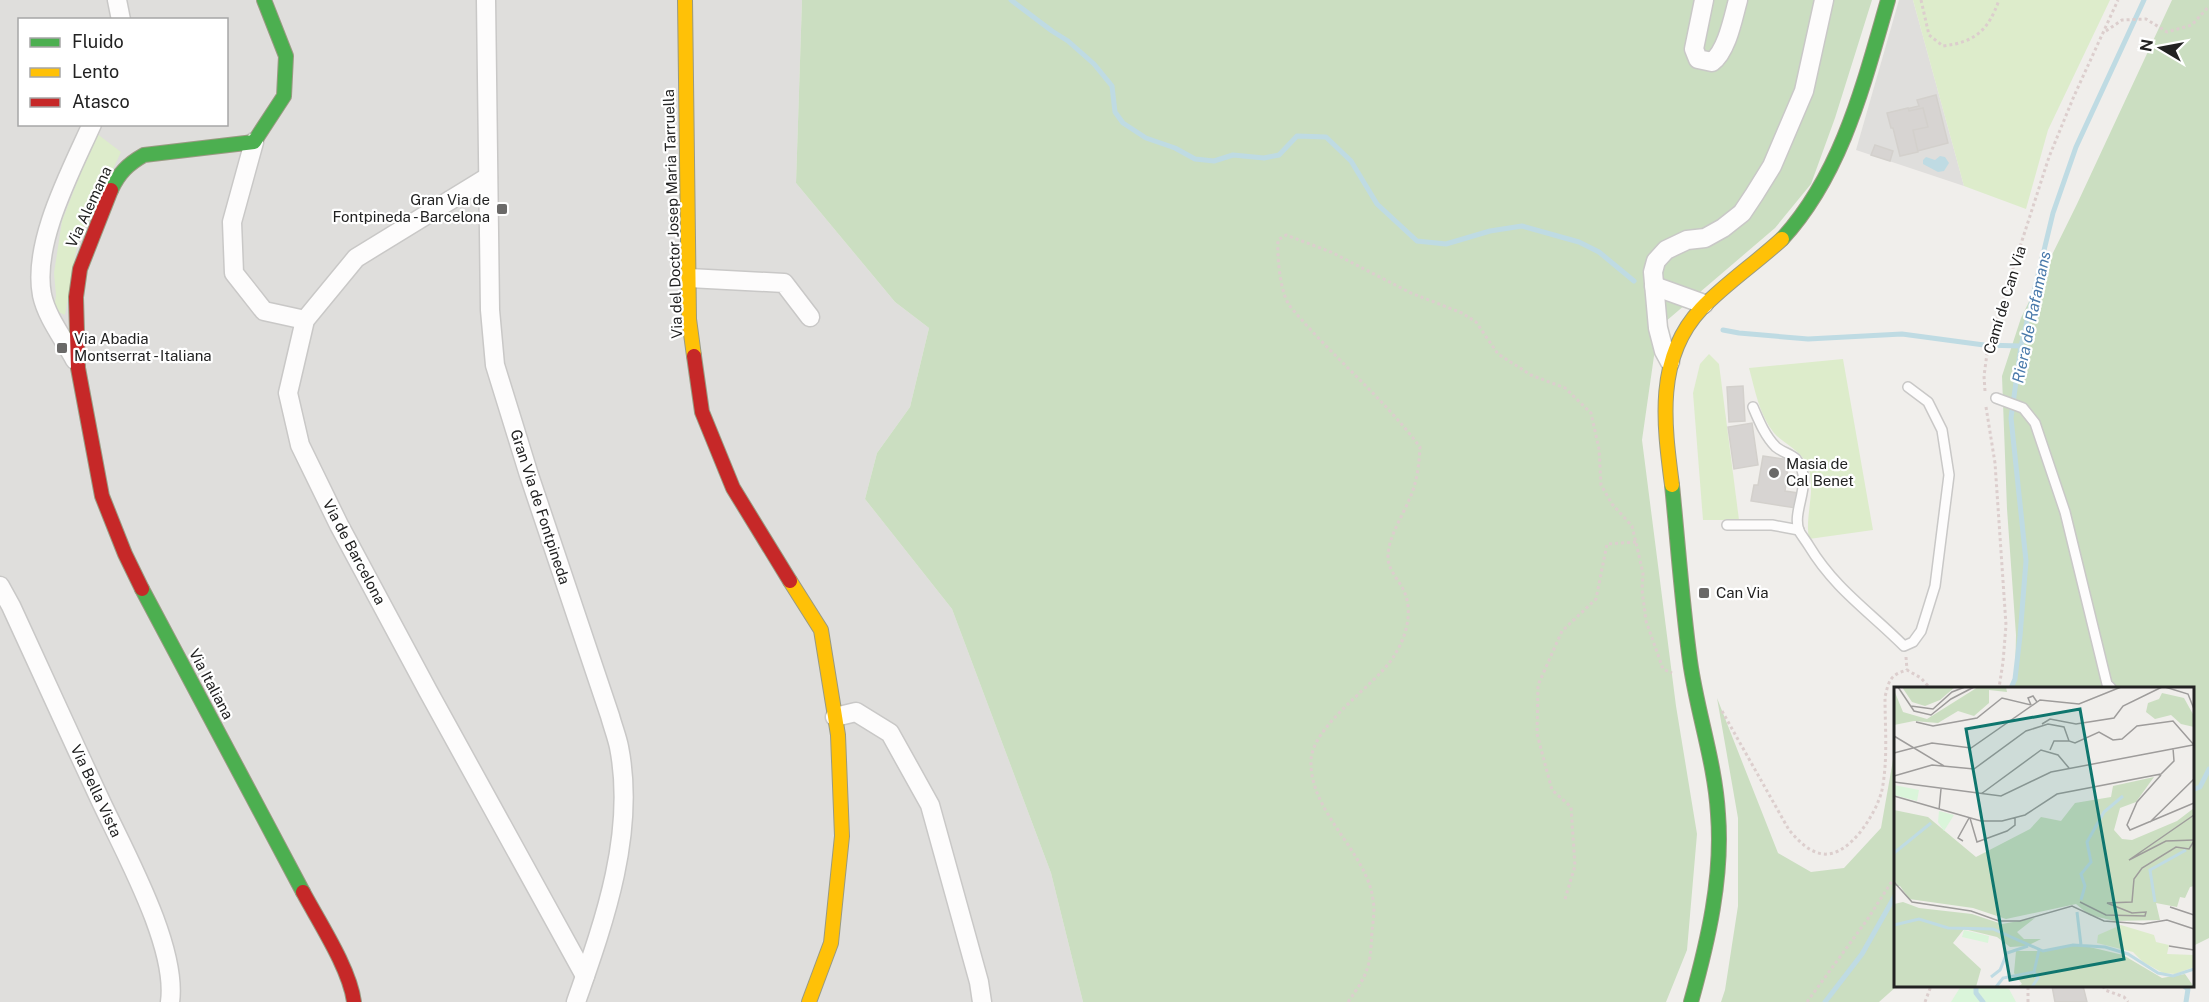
<svg xmlns="http://www.w3.org/2000/svg" width="2209" height="1002" viewBox="0 0 2209 1002" font-family="'Public Sans',sans-serif">
	<rect width="100%" height="100%" fill="#f0eeeb"/>
	<g fill="#dfdedc" fill-rule="evenodd">
		<path d="M0,0H802L796,183L895,302L929,328L910,407L877,453L865,499L952,609L1051,873L1083,1002H0ZM20,20H226V124H20Z"/>
		<polygon points="1899,0 1913,0 1964,186 1856,150"/>
	</g>
	<g fill="#ddeccb">
		<polygon points="1913,0 2110,0 2048,130 2026,209 1964,186"/>
		<polygon points="96,133 121,152 77,246 65,315 54,310 56,295 54,273 62,221"/>
		<polygon points="1709,354 1719,364 1739,520 1703,520 1693,393 1700,364"/>
		<path d="M1843,359L1873,530L1809,539C1804,514 1819,484 1805,461C1798,449 1783,443 1774,433C1759,414 1755,390 1749,368Z"/>
	</g>
	<g fill="#cbdec1">
		<polygon points="802,0 1872,0 1835,118 1811,184 1775,228 1658,328 1642,440 1676,706 1697,834 1687,950 1666,1002 1083,1002 1051,873 952,609 865,499 877,453 910,407 929,328 895,302 796,183"/>
		<polygon points="2172,0 2209,0 2209,938 2193,946 2192,688 2012,688 2015,679 2016,635 2007,509 2002,376 2021,318 2077,204"/>
		<polygon points="1717,698 1778,853 1811,872 1844,868 1881,828 1893,760 1895,701 1897,986 1879,1002 1721,1002 1725,990 1738,906 1738,818"/>
	</g>
	<polygon fill="#daf5da" points="1961,986 1997,986 2009,989 2016,1002 1951,1002"/>
	<polygon fill="#bfdbe3" points="1940,156 1945,157 1949,163 1944,171 1938,172 1923,164 1923,160 1926,157 1935,160"/>
	<g fill="none" stroke-linecap="round" stroke-linejoin="round">
		<g stroke="#bfdbe3" stroke-width="5">
			<polyline points="1011,0 1052,31 1068,41 1094,64 1112,86 1115,112 1123,123 1146,138 1175,148 1195,159 1214,161 1233,155 1264,158 1279,155 1297,136 1326,137 1351,161 1377,204 1417,241 1446,244 1490,231 1522,226 1579,242 1599,252 1634,281"/>
			<polyline points="1723,330 1739,333 1808,339 1902,334 1984,345 2021,346"/>
			<polyline points="2011,688 2015,679 2020,636 2026,561 2011,418 2021,346 2053,213 2076,147 2144,0"/>
			<polyline points="2192,790 2200,787 2209,769"/>
			<polyline points="1976,986 1976,993 1983,1002"/>
			<polyline points="2184,986 2188,989 2186,1002"/>
			<polyline points="1825,1002 1862,954 1896,894"/>
		</g>
	</g>
	<g fill="#d7d4d2" stroke="#d3d0cc" stroke-width="1.5">
		<polygon points="1936,95 1948,143 1906,154 1899,126 1893,128 1889,113 1919,106 1917,100"/>
		<polygon points="1908,108 1909,111 1923,108 1928,127 1913,130 1918,152 1900,156 1893,128 1891,128 1887,113"/>
		<polygon points="1875,145 1893,151 1890,161 1871,155"/>
		<polygon points="1743,386 1745,421 1729,422 1727,387"/>
		<polygon points="1752,423 1758,465 1734,469 1728,427"/>
		<polygon points="1763,456 1789,460 1785,491 1798,493 1796,508 1751,501 1754,485 1758,485"/>
		<polygon points="2052,986 2083,986 2087,1002 2055,1002"/>
	</g>
	<g fill="none" stroke-linecap="round" stroke-linejoin="round">
		<defs>
			<g id="lane">
				<polyline points="1996,398 2023,408 2035,423 2065,512 2107,684 2111,688"/>
				<path d="M1753,407C1759,421 1765,436 1776,447C1782,452 1791,454 1796,459C1815,482 1791,509 1799,531C1802,536 1806,541 1809,546C1835,589 1869,611 1904,646L1913,642L1921,631L1935,586L1949,475L1942,430L1928,402L1908,387"/>
				<polyline points="1727,525 1772,525 1799,530"/>
			</g>
			<g id="street">
				<polyline points="117,0 121,20"/>
				<path d="M486,0L490,310L495,365L529,475L610,716C613,727 617,737 619,747C636,833 604,922 576,1002"/>
				<path d="M1704,0L1694,49L1698,59L1712,62C1727,51 1733,18 1738,0"/>
				<polyline points="254,142 232,222 234,273 264,311 305,320"/>
				<polyline points="488,177 356,258 305,320 288,393 300,445 339,525 428,691 585,976"/>
				<polyline points="689,278 784,283 810,317"/>
				<polyline points="1654,286 1704,304"/>
				<path d="M75,360C64,339 47,318 42,295C32,243 71,171 92,124"/>
				<polyline points="1670,362 1664,351 1658,328 1653,272 1656,261 1666,250 1687,240 1705,238 1723,228 1742,213 1754,195 1772,166 1804,91 1824,0"/>
				<path d="M0,586L11,606C40,669 68,731 97,793C121,846 178,945 170,1002"/>
				<polyline points="835,717 856,712 890,733 930,805 979,982 982,1002"/>
			</g>
			<g id="fast">
				<path d="M111,190C119,173 128,164 144,155L254,142L284,96L286,56L264,0"/>
				<path d="M1782,239C1842,174 1864,83 1888,0"/>
				<path d="M1672,485C1678,544 1682,603 1690,661C1697,712 1715,762 1718,814C1723,877 1708,941 1691,1002"/>
				<polyline points="142,589 303,892"/>
			</g>
			<g id="slow">
				<polyline points="685,0 689,319 694,356"/>
				<path d="M1672,485C1664,424 1655,358 1701,309C1726,283 1756,263 1782,239"/>
				<polyline points="790,581 821,630 838,735 842,836 831,943 809,1002"/>
			</g>
			<g id="jam">
				<polyline points="111,190 80,269 76,297 78,368 102,496 125,554 142,589"/>
				<polyline points="694,356 702,412 733,488 790,581"/>
				<path d="M303,892C319,922 350,969 354,1002"/>
			</g>
		</defs>
		<use href="#lane" stroke="#c9c8c7" stroke-width="12"/>
		<use href="#street" stroke="#c9c8c7" stroke-width="21"/>
		<use href="#fast" stroke="#999a82" stroke-width="16"/>
		<use href="#slow" stroke="#999a82" stroke-width="16"/>
		<use href="#jam" stroke="#999a82" stroke-width="16"/>
		<g stroke="#dccecd" stroke-width="3" stroke-dasharray="3 3" stroke-linecap="butt">
			<path d="M1921,0L1929,35L1943,46C1975,42 1988,31 1999,0"/>
			<polyline points="2106,31 2122,20 2146,19 2167,32 2192,25 2209,6"/>
			<polyline points="1985,391 1984,376 1988,346 2049,157 2074,96 2118,0"/>
			<polyline points="1986,407 1995,463 2006,625 2003,662 1999,688"/>
			<polyline points="1906,657 1907,670"/>
			<path d="M1722,711L1789,830C1798,840 1808,852 1823,854C1850,857 1877,812 1882,790C1888,760 1885,727 1885,697C1889,680 1890,675 1907,670L1921,678L1930,688"/>
			<polyline points="1565,899 1575,866 1571,807 1552,790 1537,734 1538,685 1562,631 1596,599 1607,544 1636,542"/>
			<polyline points="2103,986 2105,990 2124,997 2128,1002"/>
			<path d="M1348,1002C1369,972 1370,968 1372,931C1373,921 1375,910 1373,900C1367,851 1309,813 1311,760C1313,725 1374,686 1392,659C1406,639 1415,610 1402,587C1396,577 1387,567 1388,555C1389,536 1402,517 1409,500C1417,483 1419,465 1420,447C1381,395 1330,355 1289,305C1280,290 1277,258 1278,240L1286,235L1331,252L1411,293L1462,313L1476,322L1498,354L1531,375L1565,388L1591,413L1599,449L1601,485L1612,504L1632,526L1643,573L1642,590L1646,621L1663,669L1672,673"/>
			<polyline points="1807,1002 1867,920 1896,875"/>
			<polyline points="1925,1002 1931,986"/>
			<polyline points="2028,1002 2028,986"/>
		</g>
		<use href="#lane" stroke="#fdfcfc" stroke-width="9"/>
		<use href="#street" stroke="#fdfcfc" stroke-width="18"/>
		<use href="#fast" stroke="#4caf50" stroke-width="14"/>
		<use href="#slow" stroke="#ffc107" stroke-width="14"/>
		<use href="#jam" stroke="#c62828" stroke-width="14"/>
	</g>
	<g fill="#6a6968" stroke="#fff" stroke-width="2">
		<rect x="496" y="203" width="12" height="12" rx="3"/>
		<rect x="56" y="342" width="12" height="12" rx="3"/>
		<circle cx="1774" cy="473" r="6"/>
		<rect x="1698" y="587" width="12" height="12" rx="3"/>
	</g>
	<g text-anchor="middle" stroke-width="4.5" stroke-linejoin="round" paint-order="stroke">
		<g font-size="15" fill="#222" stroke="#fff" text-anchor="start">
			<text x="490" y="205" text-anchor="end">Gran Via de<tspan x="490" dy="17">Fontpineda - Barcelona</tspan></text>
			<text x="74" y="344">Via Abadia<tspan x="74" dy="17">Montserrat - Italiana</tspan></text>
			<text x="1786" y="469">Masia de<tspan x="1786" dy="17">Cal Benet</tspan></text>
			<text x="1716" y="598">Can Via</text>
		</g>
		<g font-size="15" fill="#222" stroke="#fff">
			<text transform="translate(89 207) rotate(-65)" y="5">Via Alemana</text>
			<text transform="translate(673 214) rotate(-92)" y="5">Via del Doctor Josep Maria Tarruella</text>
			<text transform="translate(2005 300) rotate(-73)" y="5">Camí de Can Via</text>
			<text transform="translate(540 507) rotate(72)" y="5">Gran Via de Fontpineda</text>
			<text transform="translate(354 552) rotate(62)" y="5">Via de Barcelona</text>
			<text transform="translate(211 684) rotate(62)" y="5">Via Italiana</text>
			<text transform="translate(96 791) rotate(65)" y="5">Via Bella Vista</text>
		</g>
		<g font-size="16" font-style="italic" fill="#4a7aab" stroke="#fff">
			<text transform="translate(2031 317) rotate(-78)" y="6">Riera de Rafamans</text>
		</g>
	</g>
	<g transform="translate(1894 687)">
		<rect width="300" height="300" fill="#f0eeeb"/>
		<path d="M227,238L260,248L262,255L275,258L273,267L300,268V280L281,287L269,286L249,275L239,265L203,256L204,248Z" fill="#ddeccb"/>
		<path d="M8,0H61L46,13L31,19L18,15ZM84,0H112L113,5L95,3V16L80,29L64,24L44,36L20,34L0,38V3L9,25L33,32ZM268,6L290,11L300,29V40L287,37L277,28L261,32L252,25L254,16L265,12ZM260,90L242,115L226,121L220,143L228,152L238,153L283,134L300,121V199L296,200L291,211L286,210L283,220L262,216L266,233L221,234L195,228L182,217L112,232L79,221L15,212L6,199H0V123L34,130L82,170L136,142L147,130L167,134L181,116L217,110L219,99ZM9,215L25,221L78,227L108,237L141,231L123,245L130,252H147L133,259L116,260L103,250L70,242L59,256L87,282L82,300H0V217ZM183,257L229,268L268,291L291,287L300,300H123L128,297L120,286L122,264H149Z" fill="#cbdec1"/>
		<path d="M0,98L25,103L23,114L0,108ZM45,124L60,128L50,144L44,135ZM70,243L95,249L94,256L68,250Z" fill="#daf5da"/>
		<path fill="none" stroke="#bfdbe3" stroke-width="3" d="M0,166L37,136M187,213L191,199L187,187L197,175L193,155L210,125L229,109M261,215L256,183L292,163M183,225L187,258M0,238L25,232L54,241L99,242L149,264L179,258L211,260L234,267L264,286L279,289L300,282M97,290L106,283L113,266L134,259M102,300L109,291L140,285L145,263M138,300L144,291L140,285"/>
		<path fill="none" stroke="#9e9c9b" stroke-width="1.5" d="M4,0L20,24L37,28L57,12L80,0M271,0L294,7L300,22M17,19L39,22L58,5L71,0M22,35L39,39L83,31L108,11L137,18L134,11L139,9L143,15M148,37L156,32L182,37L220,31L229,19L268,0M0,49L50,79M156,63L160,54H175M0,66L38,56L77,61L146,13L185,17L227,0M267,88L243,115L233,138L236,143L300,116M0,89L38,78L80,82L132,44L154,37L170,40L175,54L181,56L205,45L219,53L228,52L243,39L279,34L300,58M0,95L107,109L157,85L299,58M87,107L147,63L164,68L175,81M0,109L87,134H108L131,128L163,107L267,87L280,74L279,61M45,123L47,102M300,128L235,173L272,154L300,153M76,131L83,155L113,144L121,138V131M256,135L300,92M69,154L64,151L75,131M0,195L18,215L77,224L105,234H126L178,219L210,234L249,237L273,233L300,242M186,215L212,228L251,229L252,225L238,226L213,216L238,215L240,192L248,181L282,160L295,162L300,154M276,220L300,228M275,259L300,263"/>
		<path fill="#0f766e" fill-opacity="0.15" stroke="#0f766e" stroke-width="3" d="M186,22L230,272L116,293L72,42Z"/>
		<rect width="300" height="300" fill="none" stroke="#222" stroke-width="3"/>
	</g>
	<rect x="18" y="18" width="210" height="108" fill="#ffffff" stroke="#a7a7a7" stroke-width="1.5"/>
	<rect x="30" y="38" width="30" height="9" fill="#4caf50" stroke="#a7a7a7" stroke-width="1.5"/>
	<text x="72" y="48" font-size="18" fill="#222222">Fluido</text>
	<rect x="30" y="68" width="30" height="9" fill="#ffc107" stroke="#a7a7a7" stroke-width="1.5"/>
	<text x="72" y="78" font-size="18" fill="#222222">Lento</text>
	<rect x="30" y="98" width="30" height="9" fill="#c62828" stroke="#a7a7a7" stroke-width="1.5"/>
	<text x="72" y="108" font-size="18" fill="#222222">Atasco</text>
	<g transform="translate(2161 48) rotate(280)" stroke="#ffffff" stroke-width="4.5" paint-order="stroke">
	<path d="M0-4.5L10 22L0 15L-10 22Z" fill="#222222"/>
	<text y="-9" font-size="16" font-weight="bold" text-anchor="middle" fill="#222222">N</text>
	</g>
</svg>
